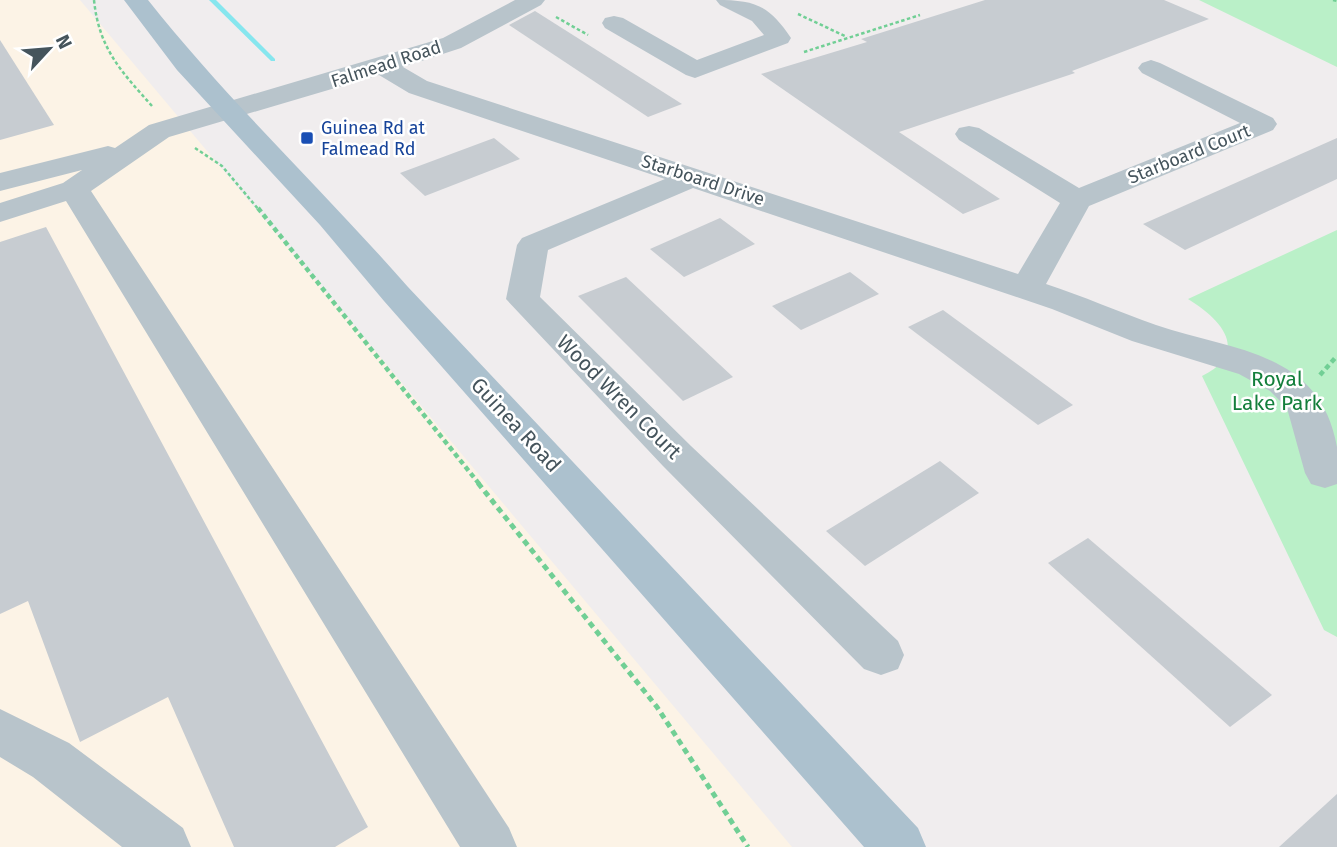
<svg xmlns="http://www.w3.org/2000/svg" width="1337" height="847" viewBox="0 0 1337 847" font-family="'Fira Sans',sans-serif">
	<rect width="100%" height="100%" fill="#f0edee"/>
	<polygon fill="#fcf3e6" points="0,0 80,0 792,847 0,847"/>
	<g fill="#baf0c8">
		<polygon points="1199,0 1337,0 1337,67"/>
		<path d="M1337,230V637L1324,630L1202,376C1251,352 1221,319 1188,299Z"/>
	</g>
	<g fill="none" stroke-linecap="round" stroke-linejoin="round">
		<polygon fill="#86e6ee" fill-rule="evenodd" points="209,0 216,0 275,59 275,61 271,61"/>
	</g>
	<g fill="#c7ccd1">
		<polygon points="985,0 1164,0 1209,19 1072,71 1075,73 899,132 1000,199 963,214 761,74 867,42 861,39"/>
		<polygon points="535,11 682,104 648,117 509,25"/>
		<polygon points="0,40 54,125 0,140"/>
		<polygon points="494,138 520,159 425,196 400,173"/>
		<polygon points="1337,138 1337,179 1185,250 1143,224"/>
		<polygon points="720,218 755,244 684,277 650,249"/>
		<polygon points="46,227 368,827 335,847 234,847 168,697 80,742 28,601 0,614 0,242"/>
		<polygon points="850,272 879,294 801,330 772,306"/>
		<polygon points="626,277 733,377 683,401 578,296"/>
		<polygon points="943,310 1073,405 1038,425 908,327"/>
		<polygon points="940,461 979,493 865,566 826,531"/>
		<polygon points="1088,538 1272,695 1230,727 1048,563"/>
		<polygon points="1337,794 1337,847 1279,847"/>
	</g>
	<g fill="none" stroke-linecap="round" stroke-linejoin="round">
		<g stroke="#71cf95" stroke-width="2.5" stroke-dasharray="3.5 2.5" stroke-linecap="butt">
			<path d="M94,0C99,49 121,71 152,106"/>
			<polyline points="1333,0 1337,1"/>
			<polyline points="798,14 847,37"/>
			<polyline points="556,17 588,35"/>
			<polyline points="804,52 920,15"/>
			<polyline points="195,148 222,166 259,210"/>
		</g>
		<g stroke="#71cf95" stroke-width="4.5" stroke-dasharray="5 3.5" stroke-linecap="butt">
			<polyline points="258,208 480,485"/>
			<polyline points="1320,375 1337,356"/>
		</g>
		<polyline stroke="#71cf95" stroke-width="5" stroke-dasharray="6 4.5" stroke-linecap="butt" points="478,483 657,707 748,847"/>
		<g fill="#b8c4cb" fill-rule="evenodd">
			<path d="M515,0H545L541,5L461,48L403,67L427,81L1018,274L1060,203L959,140L955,134L959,128L969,126L979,128L1079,188L1240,123L1142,73L1138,68L1142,63L1151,60L1160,63L1273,118L1277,124L1273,130L1089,206L1046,284C1083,296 1119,312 1156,325C1232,351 1320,350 1337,447C1337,459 1337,472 1337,484L1325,488L1311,484L1305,473L1287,408L1270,391L1239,374L1132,341L1052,309L693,188L548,250L540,297L691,446L898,641L904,655L898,669L881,675L864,669L663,466L506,299L517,245L522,238L665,179L409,93L379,75L169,137L91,191L509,828L517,847H460L66,201L0,222V203L63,183L82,170L0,191V173L108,146L115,148L149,125L443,38Z"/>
			<path d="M716,0C755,0 769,5 791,38L788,43L695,78L686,75L605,28L602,23L605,18L614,16L623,18L697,60L764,35L752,21L720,5Z"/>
			<polygon points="0,709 69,743 183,828 191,847 122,847 33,777 0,757"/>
		</g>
		<path fill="#acc1ce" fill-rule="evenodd" d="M124,0H148C228,101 323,190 408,287L918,828L926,847H864L384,301L320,225L177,70Z"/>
	</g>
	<rect fill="#1a4fb4" stroke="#fff" stroke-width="2.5" x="300" y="131" width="14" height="14" rx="3.5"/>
	<g text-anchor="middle" stroke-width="5" stroke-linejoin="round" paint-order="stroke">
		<g font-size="18" fill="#45545c" stroke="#fff">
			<text transform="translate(386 64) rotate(-18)" y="6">Falmead Road</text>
			<text transform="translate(1189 154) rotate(-22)" y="6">Starboard Court</text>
			<text transform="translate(703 180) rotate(18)" y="6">Starboard Drive</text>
		</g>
		<g font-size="18" fill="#164399" stroke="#fff" text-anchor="start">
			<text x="321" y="134">Guinea Rd at<tspan x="321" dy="21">Falmead Rd</tspan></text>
		</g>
		<g font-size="21" fill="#147f3c" stroke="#fff">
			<text x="1277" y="386">Royal<tspan x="1277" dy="24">Lake Park</tspan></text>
		</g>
		<g font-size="21" fill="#45545c" stroke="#fff">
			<text transform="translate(619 397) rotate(45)" y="7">Wood Wren Court</text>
			<text transform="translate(516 425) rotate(47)" y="7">Guinea Road</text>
		</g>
	</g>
	<g transform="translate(49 49) rotate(64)" stroke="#ffffff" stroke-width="5" paint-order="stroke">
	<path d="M0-5L12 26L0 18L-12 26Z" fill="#45545c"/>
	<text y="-10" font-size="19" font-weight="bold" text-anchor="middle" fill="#45545c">N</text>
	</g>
</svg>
